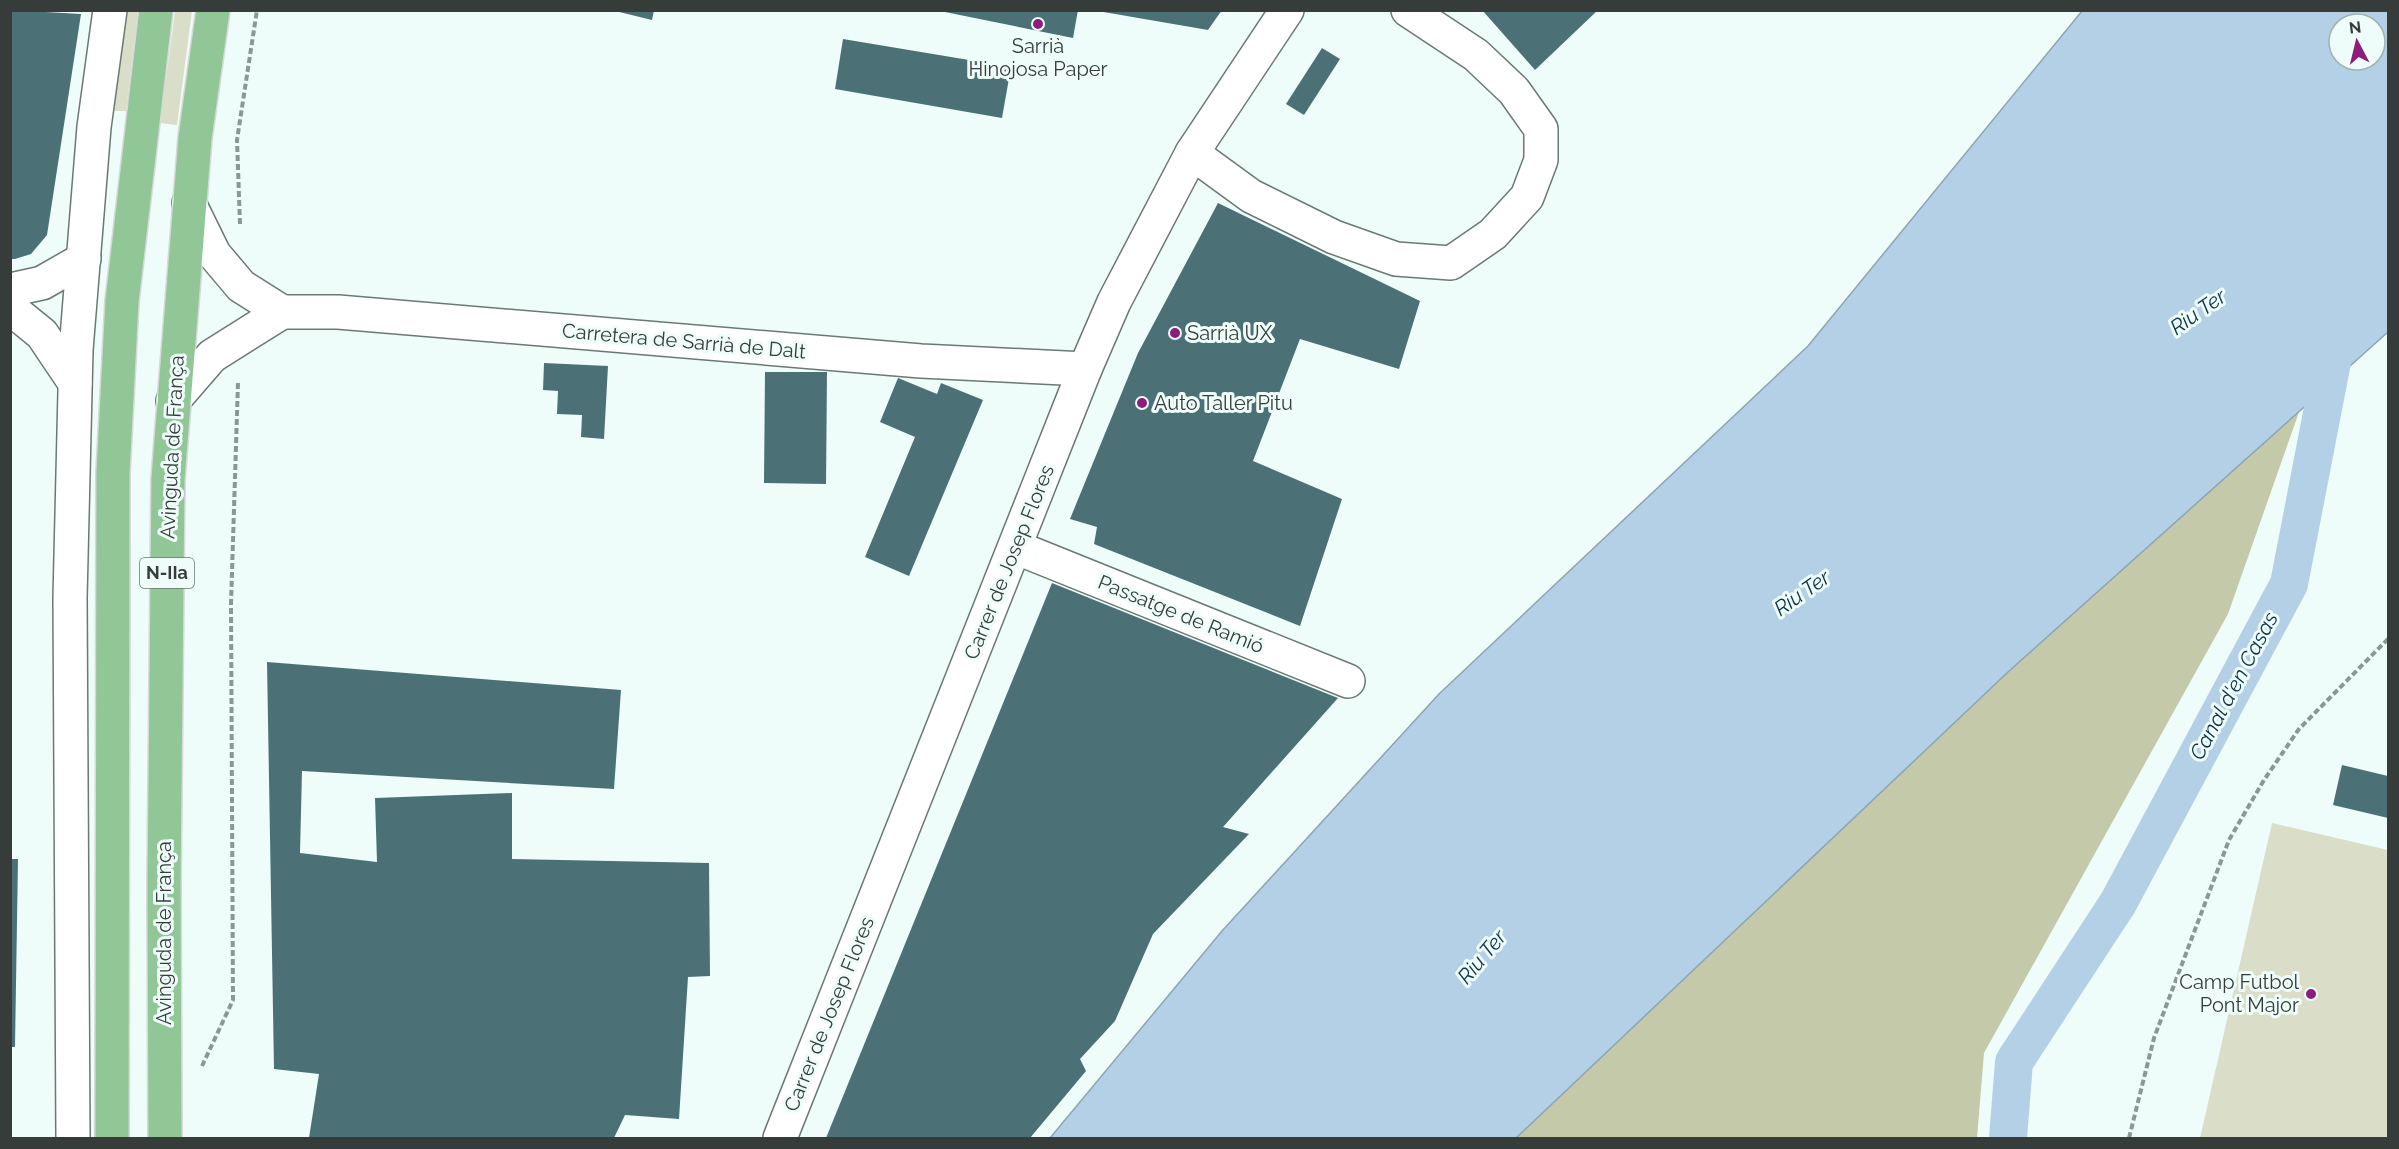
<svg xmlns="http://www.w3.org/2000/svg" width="2399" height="1149" viewBox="0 0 2399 1149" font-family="Raleway,sans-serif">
	<rect width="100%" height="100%" fill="#eefdf9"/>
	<g fill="#dadec8">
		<polygon points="127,11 138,11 126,111 114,111"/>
		<polygon points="175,11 192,11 177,125 160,123"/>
		<polygon points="2272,823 2388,850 2388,1138 2200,1138"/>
	</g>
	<polygon fill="#c4c9a9" points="2299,412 2228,614 1984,1053 1977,1138 1516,1138 2008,672"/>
	<path fill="#b3d0e6" stroke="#8ea4b2" stroke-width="1.5" fill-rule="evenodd" d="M2082,11H2388V332L2008,672L1516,1138H1050L1222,931L1439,694L1808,346ZM2339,24H2375V60H2339Z"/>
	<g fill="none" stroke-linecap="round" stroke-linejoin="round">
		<polyline stroke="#b3d0e6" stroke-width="38" points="2008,1138 2014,1062 2118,903 2289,584 2337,336"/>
	</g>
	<g fill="#4b7177">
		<polygon points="10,10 81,14 47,235 31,254 15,259 10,259"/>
		<polygon points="611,10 654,10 652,20"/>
		<polygon points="935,10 1078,10 1073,38"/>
		<polygon points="1092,10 1222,10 1208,30"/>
		<polygon points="1482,10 1598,10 1535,70"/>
		<polygon points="843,39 1011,67 1002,118 835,89"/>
		<polygon points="1322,48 1340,59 1304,115 1286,104"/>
		<polygon points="1218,203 1420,301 1399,369 1300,339 1253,461 1342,499 1300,626 1094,544 1097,527 1070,519 1138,353"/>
		<polygon points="544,363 608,366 604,439 581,437 582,415 557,414 558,391 543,390"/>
		<polygon points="765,372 827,372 826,484 764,483"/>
		<polygon points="898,378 937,394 941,383 983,400 909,576 865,557 915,437 880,422"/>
		<polygon points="1052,583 1338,698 1223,827 1249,834 1153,934 1115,1021 1080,1059 1086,1071 1030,1138 826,1138"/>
		<polygon points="267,662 621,690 614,789 302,771 300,853 377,862 375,798 512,793 512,859 709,863 710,976 688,977 679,1119 625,1115 614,1138 309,1138 319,1074 274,1069"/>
		<polygon points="2342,765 2388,776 2388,818 2333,805"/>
		<polygon points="10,859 18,859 15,1047 10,1047"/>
	</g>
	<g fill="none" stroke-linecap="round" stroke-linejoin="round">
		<defs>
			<g id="minor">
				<polyline points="1192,153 1251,196 1334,237 1396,259 1451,263 1493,234 1527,197 1541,160 1541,129 1514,91 1476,55 1408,10"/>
				<polyline points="189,203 214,254 241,286 282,312"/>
				<polyline points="10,290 42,283 84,259"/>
				<polyline points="10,308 42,334 75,383"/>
				<polyline points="282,312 338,312 921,361 1085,369"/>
				<polyline points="173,401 212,356 282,312"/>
				<polyline points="1015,547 1348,681"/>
				<polyline points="73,1138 70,598 76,350 94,127 110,10"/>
				<polyline points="780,1138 1085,369 1114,302 1192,153 1287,10"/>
			</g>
			<g id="major">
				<polyline points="112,1138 113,473 122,301 156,10"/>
				<polyline points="165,1138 164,887 168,479 195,138 213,10"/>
			</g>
		</defs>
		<use href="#minor" stroke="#6b7874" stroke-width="36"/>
		<use href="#major" stroke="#d7d8d8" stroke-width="36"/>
		<g stroke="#8c9794" stroke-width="4" stroke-dasharray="6 3" stroke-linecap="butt">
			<polyline points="240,224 237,140 257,10"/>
			<polyline points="202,1066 233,1000 231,604 238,382"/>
			<polyline points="2129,1138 2154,1038 2229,840 2264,780 2299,729 2388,639"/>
		</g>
		<use href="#minor" stroke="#fff" stroke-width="33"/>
		<use href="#major" stroke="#91c697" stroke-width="33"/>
	</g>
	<g fill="#8d1c7f" stroke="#eefdf9" stroke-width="2">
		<circle cx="1038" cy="24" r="6"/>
		<circle cx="1175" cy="333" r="6"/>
		<circle cx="1142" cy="403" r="6"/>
		<circle cx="2311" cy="994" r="6"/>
	</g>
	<g text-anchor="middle" stroke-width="6" stroke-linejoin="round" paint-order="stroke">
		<rect fill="#eefdf9" stroke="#6d7673" stroke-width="1.5" x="140" y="558" width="54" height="30" rx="4.5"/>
		<g font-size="18" font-weight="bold" fill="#363c3a">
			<text x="167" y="579">N-IIa</text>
		</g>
		<g font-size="20" fill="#363c3a" stroke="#eefdf9" text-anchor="start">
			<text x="1038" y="53" text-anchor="middle">Sarrià<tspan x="1038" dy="23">Hinojosa Paper</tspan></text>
			<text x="1187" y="340">Sarrià UX</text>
			<text x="1154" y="410">Auto Taller Pitu</text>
			<text x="2299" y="989" text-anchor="end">Camp Futbol<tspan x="2299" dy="23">Pont Major</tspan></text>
		</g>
		<g font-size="20" fill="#363c3a" stroke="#eefdf9">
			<text transform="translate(684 341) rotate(5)" y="7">Carretera de Sarrià de Dalt</text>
			<text transform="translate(172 447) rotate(-87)" y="7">Avinguda de França</text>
			<text transform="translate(1009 562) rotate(-68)" y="7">Carrer de Josep Flores</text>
			<text transform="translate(1181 614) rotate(22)" y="7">Passatge de Ramió</text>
			<text transform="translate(164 933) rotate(-90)" y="7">Avinguda de França</text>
			<text transform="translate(829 1014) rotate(-68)" y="7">Carrer de Josep Flores</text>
		</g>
		<g font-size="21" font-style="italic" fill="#0e344b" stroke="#eefdf9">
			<text transform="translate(2198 312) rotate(-35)" y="7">Riu Ter</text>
			<text transform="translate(1802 593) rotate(-35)" y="7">Riu Ter</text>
			<text transform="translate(2234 686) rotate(-62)" y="7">Canal d'en Casas</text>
			<text transform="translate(1482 957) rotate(-50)" y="7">Riu Ter</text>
		</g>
	</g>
	<rect width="2399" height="1149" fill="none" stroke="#363c3a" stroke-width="24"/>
	<g transform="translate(2357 42) rotate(353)"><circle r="28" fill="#eefdf9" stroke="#a4b0ad" stroke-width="1.5"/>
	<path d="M0-4.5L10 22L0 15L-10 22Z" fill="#8d1c7f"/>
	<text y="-9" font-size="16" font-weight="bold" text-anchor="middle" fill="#363c3a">N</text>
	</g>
</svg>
